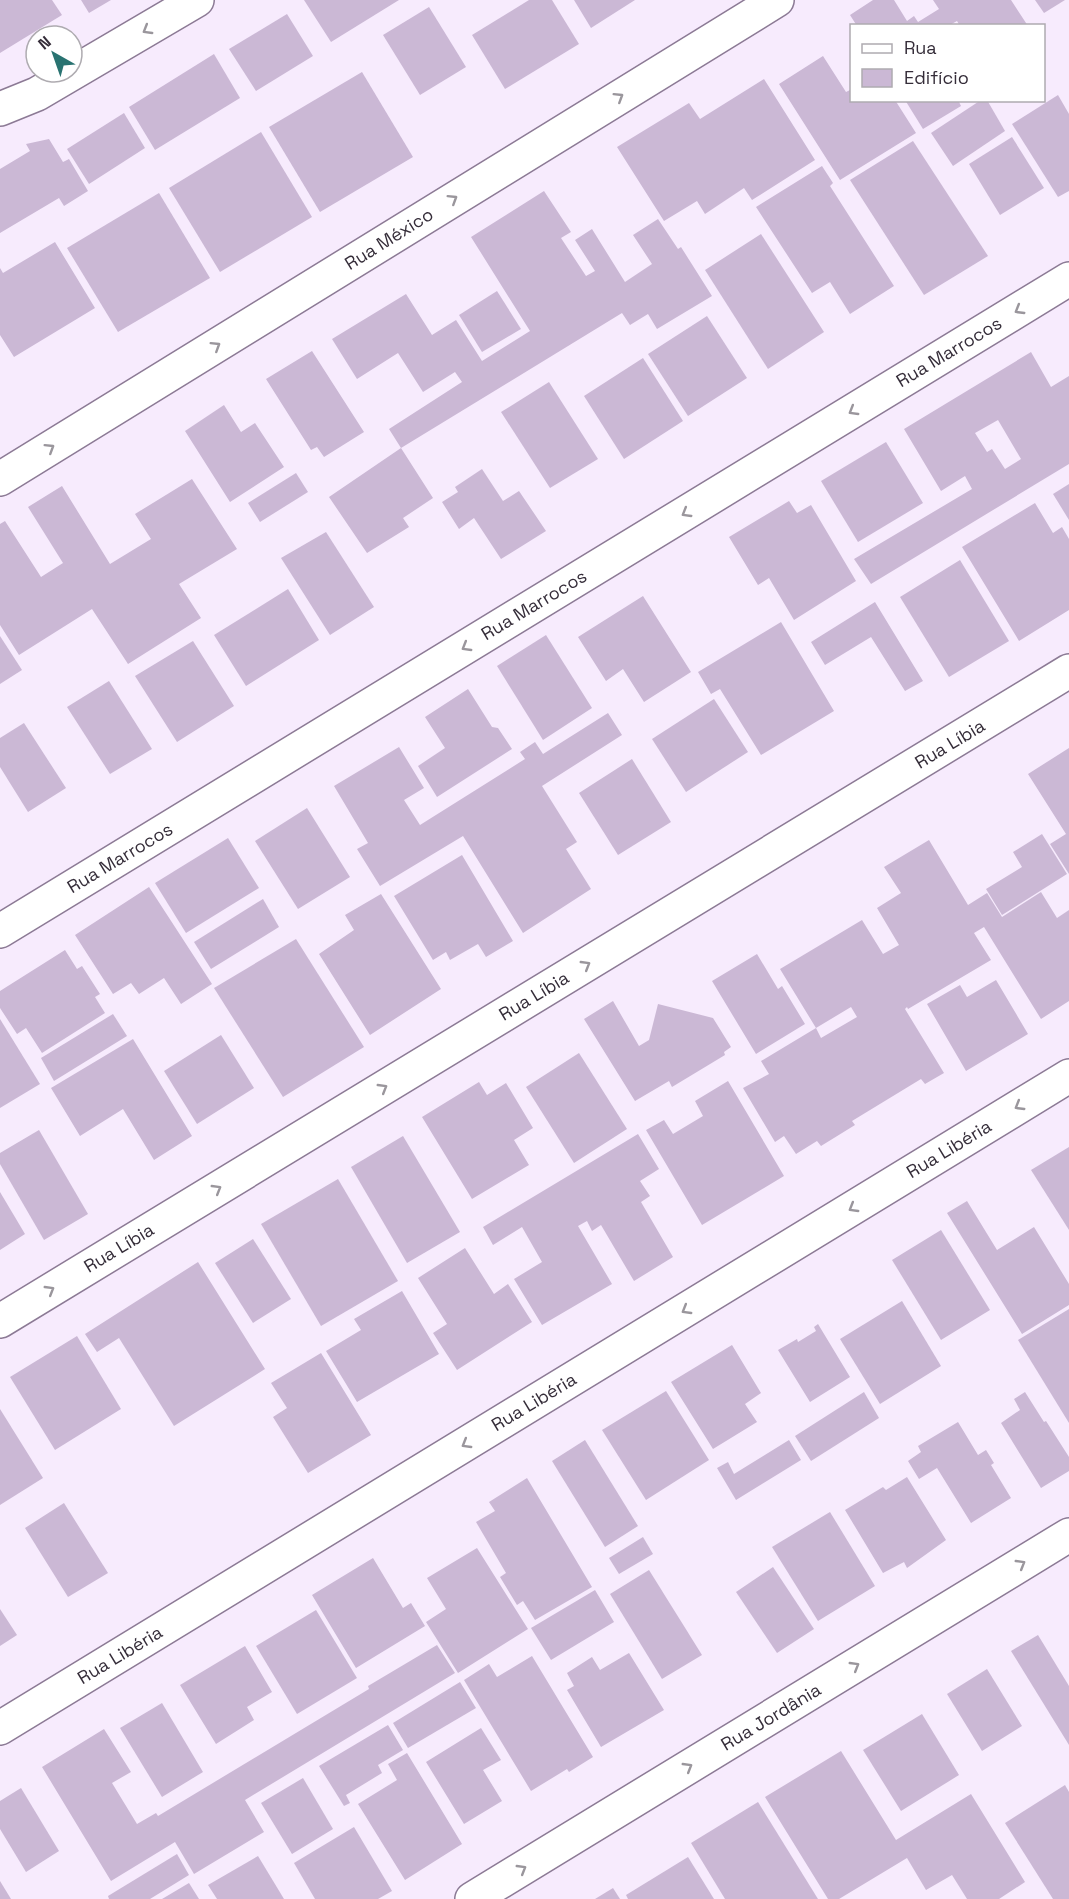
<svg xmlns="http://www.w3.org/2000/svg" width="1069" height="1899" viewBox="0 0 1069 1899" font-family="'Space Grotesk',sans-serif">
	<rect width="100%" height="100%" fill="#f7ebfd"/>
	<g fill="#cbb8d5" fill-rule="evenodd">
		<polygon points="0,0 52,0 62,15 0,53"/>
		<polygon points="81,0 111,0 89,13"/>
		<polygon points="304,0 399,0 331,42"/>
		<polygon points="529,0 552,0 579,44 505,89 472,35"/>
		<polygon points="574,0 635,0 591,28"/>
		<polygon points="873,0 894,0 907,21 914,16 918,22 939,9 933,0 1011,0 1028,26 960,26 957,21 948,26 857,26 850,15"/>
		<polygon points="1035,0 1065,0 1044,13"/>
		<polygon points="429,7 466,67 420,95 383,35"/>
		<polygon points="287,14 313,56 256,91 229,49"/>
		<polygon points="214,54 240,98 155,150 129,107"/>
		<polygon points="823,56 846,92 852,89 852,100 895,100 916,133 840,180 779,84"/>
		<polygon points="362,72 413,157 320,212 269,127"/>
		<polygon points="764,79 815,160 752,200 744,188 705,214 697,201 664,221 617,147 689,103 700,119"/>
		<polygon points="1058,95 1069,114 1069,191 1058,197 1012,124"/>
		<polygon points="905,100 958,100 961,106 923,129"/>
		<polygon points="981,100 987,100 1005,131 953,166 931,133"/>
		<polygon points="124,113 145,148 89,184 67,149"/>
		<polygon points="261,132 312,217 220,272 169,188"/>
		<polygon points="1012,137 1044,188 1000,215 969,164"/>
		<polygon points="49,139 63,162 69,159 88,191 64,206 59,198 0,233 0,169 30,151 26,144"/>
		<polygon points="913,141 988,256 924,295 850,180"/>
		<polygon points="822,166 833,183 830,186 894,286 850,314 830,282 812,293 756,207"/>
		<polygon points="544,191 571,232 561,238 586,276 595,271 575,240 592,229 625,282 652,264 633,235 658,219 678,249 681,247 712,296 657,329 648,314 630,325 622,313 401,448 389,429 462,382 455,372 423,392 398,353 357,379 332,339 406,294 432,335 456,320 482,361 530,331 471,237"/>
		<polygon points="159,193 210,278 118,332 67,248"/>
		<polygon points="761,234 824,332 768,369 705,270"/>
		<polygon points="55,242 95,308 14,357 0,335 0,268 3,273"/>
		<polygon points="497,291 521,329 482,352 459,315"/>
		<polygon points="707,316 747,378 688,416 648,354"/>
		<polygon points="312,351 364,432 324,457 317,447 311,450 266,379"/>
		<path d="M1031,352L1051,387L1069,376V464L871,584L854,559L972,489L965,476L941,491L904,429ZM998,420L1021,459L1005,469L992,449L987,452L975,433Z"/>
		<polygon points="643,358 683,421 624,459 584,396"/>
		<polygon points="549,382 598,459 550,488 501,412"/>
		<polygon points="224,405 241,432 255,423 284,467 230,502 185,431"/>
		<polygon points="886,442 923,503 858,542 821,481"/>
		<polygon points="401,448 433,498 403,518 409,527 367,553 329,497"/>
		<polygon points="482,469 503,501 519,491 546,531 501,559 474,518 459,529 442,502 458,492 455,487"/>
		<polygon points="296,473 308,492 260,522 248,503"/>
		<polygon points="192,479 237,549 179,584 201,618 128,664 92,609 19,655 0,625 0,524 5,521 41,577 63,563 28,507 62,486 110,564 151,539 135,514"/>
		<polygon points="1069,484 1069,520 1053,494"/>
		<polygon points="789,501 797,513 811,505 856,581 794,620 769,578 758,585 729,537"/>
		<polygon points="1035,503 1053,533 1062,527 1069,539 1069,610 1019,641 962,547"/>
		<polygon points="326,532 374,607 330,635 281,558"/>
		<polygon points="960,560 1009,641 949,677 900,597"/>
		<polygon points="288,589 319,640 246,686 214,635"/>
		<polygon points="643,596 691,672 644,702 623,669 606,681 578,637"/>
		<polygon points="875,602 923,681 905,691 871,637 825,665 811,642"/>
		<polygon points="781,622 834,711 761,755 720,689 711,694 698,672"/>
		<polygon points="546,635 592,708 543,740 497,666"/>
		<polygon points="0,636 22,670 0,684"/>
		<polygon points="193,641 234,706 177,742 135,676"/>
		<polygon points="109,681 152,749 110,774 67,707"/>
		<polygon points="468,689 492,727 498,728 512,749 437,797 418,766 445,748 425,717"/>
		<polygon points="714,699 748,752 686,792 652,739"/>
		<polygon points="608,713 622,735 542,786 577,842 566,849 591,889 523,933 463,836 380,886 357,849 368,843 334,786 399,747 424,788 404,800 420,825 525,759 520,752 535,742 543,754"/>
		<polygon points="24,723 66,788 28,812 0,767 0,738"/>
		<polygon points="1069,748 1069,874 1050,844 1066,834 1028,774"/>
		<polygon points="632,759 671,822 618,855 579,793"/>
		<polygon points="307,808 350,877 298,909 255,841"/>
		<polygon points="1042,834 1067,874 1002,915 986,889 1022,867 1013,852"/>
		<polygon points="228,838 259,888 186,933 155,883"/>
		<polygon points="929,840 968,905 987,893 1002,917 1041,892 1057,918 1069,910 1069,1001 1041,1019 984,927 974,933 991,960 908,1009 907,1007 905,1009 944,1073 925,1084 921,1079 852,1121 855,1125 821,1146 817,1141 796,1154 784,1136 775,1142 743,1088 769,1074 761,1061 816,1028 821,1038 857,1017 851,1007 816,1028 780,969 862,920 883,954 899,945 877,908 901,893 884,867"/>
		<polygon points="462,855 513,941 486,957 478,944 450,960 446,952 433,960 394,896"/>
		<polygon points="149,887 212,984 181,1004 164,978 139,994 131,983 113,994 75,935"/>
		<polygon points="381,894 441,989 370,1035 319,954 354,930 345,915"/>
		<polygon points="263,899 279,927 211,969 194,942"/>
		<polygon points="296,939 364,1047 283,1097 214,988"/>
		<polygon points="65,950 77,969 82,966 100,994 95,997 105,1013 42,1053 26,1028 17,1034 0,1008 0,991"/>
		<polygon points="757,954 778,989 782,986 805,1024 756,1054 712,981"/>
		<polygon points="996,980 1028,1034 966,1071 927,1004 960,985 967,997"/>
		<polygon points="613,1001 639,1046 649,1040 658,1004 713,1018 731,1047 724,1052 725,1055 672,1087 669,1081 635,1101 584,1019"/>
		<polygon points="113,1014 127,1036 54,1081 41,1058"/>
		<polygon points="0,1019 40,1084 0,1108"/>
		<polygon points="221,1035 254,1088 197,1124 164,1071"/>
		<polygon points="133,1039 192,1136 154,1160 123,1109 80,1136 51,1088"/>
		<polygon points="579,1053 627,1129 574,1163 526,1087"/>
		<polygon points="728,1081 784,1176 702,1225 646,1130 664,1120 673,1134 703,1116 695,1101"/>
		<polygon points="479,1082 487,1095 506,1083 533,1128 514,1140 529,1165 472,1199 422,1117"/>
		<polygon points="39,1130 88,1214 44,1240 0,1164 0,1153"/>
		<polygon points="638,1134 659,1169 640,1181 650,1196 641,1202 673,1257 634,1281 601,1225 592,1231 587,1221 578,1226 612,1284 542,1325 514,1279 542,1262 522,1227 493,1245 483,1227"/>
		<polygon points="403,1136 460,1232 407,1263 351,1167"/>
		<polygon points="1069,1147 1069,1230 1031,1170"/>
		<polygon points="338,1179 398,1281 321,1326 261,1224"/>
		<polygon points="0,1192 25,1234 0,1250"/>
		<polygon points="967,1201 997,1250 1034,1227 1069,1284 1069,1305 1022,1334 947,1213"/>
		<polygon points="941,1230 990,1310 941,1340 892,1260"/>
		<polygon points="253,1239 291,1299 253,1323 215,1263"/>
		<polygon points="465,1248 494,1294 508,1284 532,1322 457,1370 433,1333 447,1324 418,1278"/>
		<polygon points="198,1262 265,1369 174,1426 119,1338 97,1352 85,1334"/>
		<polygon points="402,1291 439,1354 357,1402 326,1351 361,1330 354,1319"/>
		<polygon points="902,1301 941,1366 880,1404 840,1339"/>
		<polygon points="1069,1309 1069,1423 1018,1340"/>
		<polygon points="818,1324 850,1377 810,1402 778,1350 797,1339 798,1342 816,1331 814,1327"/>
		<polygon points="77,1336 121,1409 55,1450 10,1377"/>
		<polygon points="732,1345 761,1393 745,1404 757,1422 713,1449 671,1382"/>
		<polygon points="321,1353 371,1435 308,1473 273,1417 287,1408 271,1383"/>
		<polygon points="666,1391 709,1460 646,1500 602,1430"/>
		<polygon points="864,1392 879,1418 811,1461 795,1436"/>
		<polygon points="1025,1392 1044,1422 1046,1421 1069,1457 1069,1471 1041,1488 1001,1423 1020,1410 1014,1399"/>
		<polygon points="0,1409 43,1478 0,1505"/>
		<polygon points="958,1422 978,1455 986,1450 994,1463 991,1465 1011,1498 971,1523 937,1468 919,1479 908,1461 921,1452 918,1446"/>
		<polygon points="585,1440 638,1526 605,1547 552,1461"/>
		<polygon points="789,1440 801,1460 736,1500 717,1468 728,1462 734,1474"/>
		<polygon points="907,1477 946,1540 907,1568 904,1562 883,1573 845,1510 883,1487 886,1490"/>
		<polygon points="527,1478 592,1587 535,1620 523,1601 517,1605 500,1577 506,1573 476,1522 495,1511 489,1502"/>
		<polygon points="64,1503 108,1573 68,1597 25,1528"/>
		<polygon points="830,1512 875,1586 818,1621 772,1547"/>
		<polygon points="643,1537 653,1554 619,1574 609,1558"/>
		<polygon points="477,1548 528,1629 458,1673 426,1622 446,1609 427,1578"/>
		<polygon points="373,1558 403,1608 411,1603 425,1626 356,1668 312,1595"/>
		<polygon points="773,1567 814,1629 777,1653 736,1592"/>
		<polygon points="649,1570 702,1655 662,1679 610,1594"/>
		<polygon points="595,1590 614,1622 551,1660 531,1628"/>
		<polygon points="0,1609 17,1635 0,1646"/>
		<polygon points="316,1610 357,1678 297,1714 256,1646"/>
		<polygon points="1038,1635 1069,1686 1069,1745 1011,1651"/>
		<polygon points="437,1645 455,1673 245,1800 264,1832 194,1874 175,1842 111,1881 42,1767 104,1729 131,1772 112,1783 137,1824 156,1813 158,1816 369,1689 368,1686"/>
		<polygon points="245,1646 272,1692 247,1707 254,1720 216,1744 180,1685"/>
		<polygon points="629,1653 664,1710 601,1747 567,1690 574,1686 567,1673 592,1657 600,1670"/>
		<polygon points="532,1656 593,1757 569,1772 567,1769 531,1791 464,1680 489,1664 497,1677"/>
		<polygon points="987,1669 1022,1726 982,1751 947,1694"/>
		<polygon points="460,1682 476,1708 408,1748 393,1723"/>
		<polygon points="162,1703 203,1772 162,1797 120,1728"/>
		<polygon points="922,1714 959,1775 901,1811 863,1750"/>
		<polygon points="388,1725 403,1750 378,1765 382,1773 346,1795 350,1803 344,1806 319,1766"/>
		<polygon points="481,1728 501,1760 483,1770 502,1801 464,1824 426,1762"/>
		<polygon points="841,1751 896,1840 971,1794 1025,1882 999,1899 967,1899 952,1875 926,1890 907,1858 839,1899 828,1899 765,1797"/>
		<polygon points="407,1753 462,1844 405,1880 358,1804 397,1780 388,1764"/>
		<polygon points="303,1778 333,1829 292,1854 261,1803"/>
		<polygon points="1065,1785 1069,1792 1069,1899 1053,1899 1005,1823"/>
		<polygon points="21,1788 59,1851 26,1872 0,1829 0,1801"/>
		<polygon points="758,1802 818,1899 725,1899 691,1843"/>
		<polygon points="354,1827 392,1891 378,1899 315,1899 294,1863"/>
		<polygon points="177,1854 189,1875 150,1899 109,1899 108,1896"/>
		<polygon points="258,1856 284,1899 217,1899 208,1885"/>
		<polygon points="688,1857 714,1899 628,1899 626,1895"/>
		<polygon points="0,1881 11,1899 0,1899"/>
		<polygon points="189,1883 199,1899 162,1899"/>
		<polygon points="613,1888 620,1899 595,1899"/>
	</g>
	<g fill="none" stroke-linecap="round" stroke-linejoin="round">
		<defs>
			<g id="minor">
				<polyline points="0,109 37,94 197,0"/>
				<polyline points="0,479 777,0"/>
				<polyline points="0,931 1069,279"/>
				<polyline points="0,1321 1069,671"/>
				<polyline points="0,1728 1069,1076"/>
				<polyline points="472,1899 1069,1535"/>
			</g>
		</defs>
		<use href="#minor" stroke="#8c7a95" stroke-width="36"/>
		<use href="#minor" stroke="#fff" stroke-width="33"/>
	</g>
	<defs><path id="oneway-chevron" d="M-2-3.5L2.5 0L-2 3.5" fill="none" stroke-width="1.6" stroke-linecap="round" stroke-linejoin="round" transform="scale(1.5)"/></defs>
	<g stroke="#9a969c">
		<use href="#oneway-chevron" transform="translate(147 30) rotate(149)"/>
		<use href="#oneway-chevron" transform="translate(619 97) rotate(-32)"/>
		<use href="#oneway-chevron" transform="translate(453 199) rotate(-32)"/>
		<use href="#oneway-chevron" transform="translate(1019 310) rotate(149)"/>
		<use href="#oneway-chevron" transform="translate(216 346) rotate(-32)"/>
		<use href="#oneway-chevron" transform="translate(853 411) rotate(149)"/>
		<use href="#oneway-chevron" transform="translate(50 448) rotate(-32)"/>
		<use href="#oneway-chevron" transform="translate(686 513) rotate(149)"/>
		<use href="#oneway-chevron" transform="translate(466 647) rotate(149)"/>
		<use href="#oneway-chevron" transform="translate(586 965) rotate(-31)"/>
		<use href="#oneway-chevron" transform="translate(383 1088) rotate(-31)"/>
		<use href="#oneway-chevron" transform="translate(1019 1106) rotate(149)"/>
		<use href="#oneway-chevron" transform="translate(217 1189) rotate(-31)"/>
		<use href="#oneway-chevron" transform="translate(853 1208) rotate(149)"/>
		<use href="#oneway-chevron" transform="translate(50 1290) rotate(-31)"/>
		<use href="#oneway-chevron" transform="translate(686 1310) rotate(149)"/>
		<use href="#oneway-chevron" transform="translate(466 1444) rotate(149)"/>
		<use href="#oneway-chevron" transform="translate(1021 1564) rotate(-31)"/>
		<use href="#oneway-chevron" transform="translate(855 1666) rotate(-31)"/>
		<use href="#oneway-chevron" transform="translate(688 1767) rotate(-31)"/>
		<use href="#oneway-chevron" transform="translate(522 1869) rotate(-31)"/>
	</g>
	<g text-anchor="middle" stroke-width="4.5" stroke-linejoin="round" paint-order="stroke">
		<g font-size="18" fill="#352d39" stroke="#fff">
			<text transform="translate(389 239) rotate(-32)" y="6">Rua México</text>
			<text transform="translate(949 352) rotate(-31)" y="6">Rua Marrocos</text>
			<text transform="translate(534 605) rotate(-31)" y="6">Rua Marrocos</text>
			<text transform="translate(950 744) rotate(-31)" y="6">Rua Líbia</text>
			<text transform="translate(120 858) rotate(-31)" y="6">Rua Marrocos</text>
			<text transform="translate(534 996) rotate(-31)" y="6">Rua Líbia</text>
			<text transform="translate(949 1149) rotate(-31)" y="6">Rua Libéria</text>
			<text transform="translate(119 1248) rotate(-31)" y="6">Rua Líbia</text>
			<text transform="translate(534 1402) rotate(-31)" y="6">Rua Libéria</text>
			<text transform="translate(120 1655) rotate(-31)" y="6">Rua Libéria</text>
			<text transform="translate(771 1717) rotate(-31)" y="6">Rua Jordânia</text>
		</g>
	</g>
	<rect x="850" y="24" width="195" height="78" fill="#ffffff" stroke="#aeabb0" stroke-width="1.5"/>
	<rect x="862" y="44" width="30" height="9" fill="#ffffff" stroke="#aeabb0" stroke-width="1.5"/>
	<text x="904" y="54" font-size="18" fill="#352d39">Rua</text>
	<rect x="862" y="69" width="30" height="18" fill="#cbb8d5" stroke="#aeabb0" stroke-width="1.5"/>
	<text x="904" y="84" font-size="18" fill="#352d39">Edifício</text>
	<g transform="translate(54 54) rotate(320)"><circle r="28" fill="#ffffff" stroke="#aeabb0" stroke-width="1.5"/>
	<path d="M0-4.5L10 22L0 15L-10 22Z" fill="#297371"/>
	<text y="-9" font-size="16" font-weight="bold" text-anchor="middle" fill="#352d39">N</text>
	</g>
</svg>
